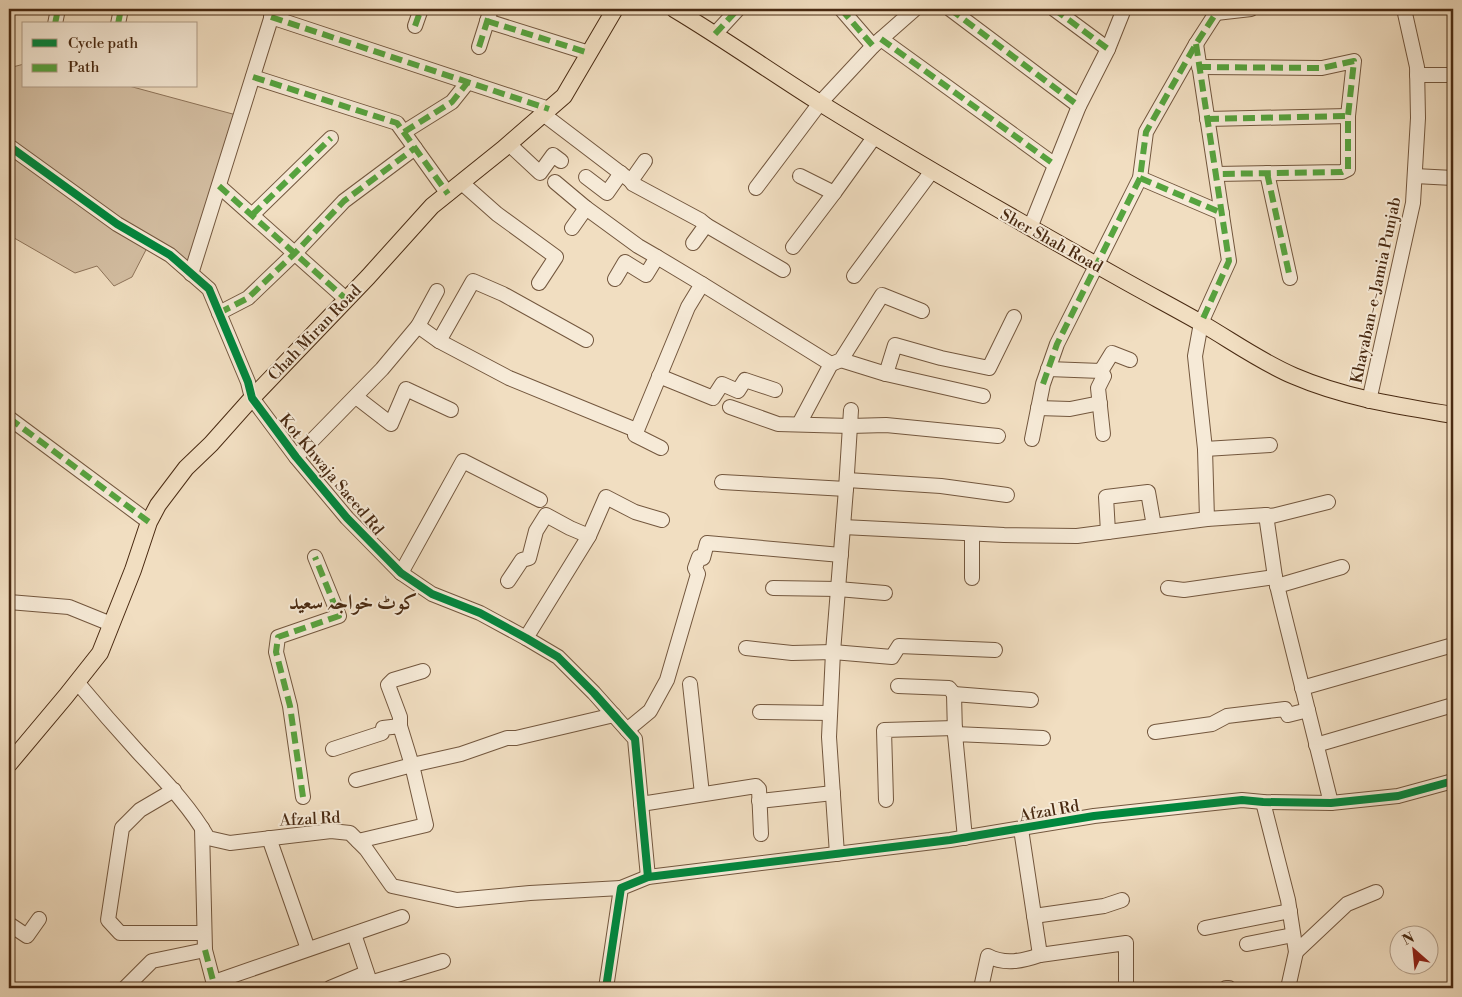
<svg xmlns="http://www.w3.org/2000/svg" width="1462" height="997" viewBox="0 0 1462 997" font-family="'Libre Bodoni',Amiri,serif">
	<rect width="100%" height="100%" fill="#f1dec1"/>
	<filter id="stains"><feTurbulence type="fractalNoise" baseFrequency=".004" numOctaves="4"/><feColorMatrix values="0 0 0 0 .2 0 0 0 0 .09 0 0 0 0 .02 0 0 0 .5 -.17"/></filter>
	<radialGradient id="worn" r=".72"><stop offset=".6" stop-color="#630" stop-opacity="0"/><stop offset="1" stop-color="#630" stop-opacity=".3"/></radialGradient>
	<polygon fill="#d4bfa3" stroke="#8e745a" points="24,64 24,86 129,86 240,116 191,274 148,246 132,277 114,286 97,266 75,273 9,235 9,68"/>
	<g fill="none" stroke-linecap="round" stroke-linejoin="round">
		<defs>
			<g id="minor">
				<polyline points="841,9 873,46"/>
				<polyline points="950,9 1079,106"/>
				<polyline points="1054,9 1108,49"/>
				<polyline points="1210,9 1216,13 1251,9"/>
				<polyline points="271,17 549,109"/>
				<polyline points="487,21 589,53"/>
				<polyline points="55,24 58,9"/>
				<polyline points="118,24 121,9"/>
				<polyline points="415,26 421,9"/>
				<polyline points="715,34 738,9"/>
				<polyline points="881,39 1055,165"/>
				<polyline points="1196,44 1229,261 1201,323 1195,356 1205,449 1207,519"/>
				<polyline points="479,47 491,9"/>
				<polyline points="1199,67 1322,68 1354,61 1348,116 1348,169 1342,172 1216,174"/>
				<polyline points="1417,75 1453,75"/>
				<polyline points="253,77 397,123 448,194"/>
				<polyline points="543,114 631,181 645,161"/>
				<polyline points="1207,119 1348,116"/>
				<polyline points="404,132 452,102 468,82"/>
				<polyline points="509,144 540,173 553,155 561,161"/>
				<polyline points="9,146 117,224 170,255 209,289 248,382 252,398 296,457 347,518 401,573 432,594 480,613 526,638 558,657 594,693 635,739 648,877"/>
				<polyline points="1267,173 1290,278"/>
				<polyline points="800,176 834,193"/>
				<polyline points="1415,176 1453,178"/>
				<polyline points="586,177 607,193 621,173"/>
				<polyline points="1140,178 1222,213"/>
				<polyline points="631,181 633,184 700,220 706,225 693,243"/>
				<polyline points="555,182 586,208"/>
				<polyline points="462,183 497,214 556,257 539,283"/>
				<polyline points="219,186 346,299"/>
				<polyline points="756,188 820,103 873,46 915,9"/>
				<polyline points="252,215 331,138"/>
				<polyline points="706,225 783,270"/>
				<polyline points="572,228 586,208 638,246 657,257"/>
				<polyline points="1030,228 1079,106 1108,49 1124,9"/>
				<polyline points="793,247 834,193 875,136"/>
				<polyline points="191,274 274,9"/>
				<polyline points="854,276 932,171"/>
				<polyline points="615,279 625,262 646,275 657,257 702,284"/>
				<polyline points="219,313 248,298 295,253 344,201 415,148"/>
				<polyline points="418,326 437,291"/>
				<polyline points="586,340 503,294 473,281 439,341 509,378 636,430"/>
				<polyline points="841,360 886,374 895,345 941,358 989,368 1014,317"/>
				<polyline points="834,363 841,360 882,295 922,311"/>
				<polyline points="1048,369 1101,371 1112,353 1130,360"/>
				<polyline points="1101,371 1104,376 1098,388 1103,434"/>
				<polyline points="886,374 983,396"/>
				<polyline points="659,376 713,398 722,384 738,391 745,380 775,390"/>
				<polyline points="356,397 391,424 406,389 451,410"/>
				<polyline points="1369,401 1413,203 1418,118 1417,67 1404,9"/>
				<polyline points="730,407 778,424 850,426 886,425 998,436"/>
				<polyline points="1038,408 1070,409 1100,403"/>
				<polyline points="9,418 149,522"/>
				<polyline points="1032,439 1043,384 1057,344 1140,178 1146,132 1196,44 1216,13"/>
				<polyline points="661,448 635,435 688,307 702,284 831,364 799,424"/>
				<polyline points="1205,449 1270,445"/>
				<polyline points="296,457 382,369 418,326 439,341"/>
				<polyline points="847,480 941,486 1007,495"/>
				<polyline points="722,482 846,489"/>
				<polyline points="1266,515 1275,577 1282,606 1331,803"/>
				<polyline points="843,527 1004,535 1077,536 1207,519 1266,515 1272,516 1328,502"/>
				<polyline points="1108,532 1106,497 1148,492 1154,526"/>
				<polyline points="401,573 463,461 540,500"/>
				<polyline points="972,578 972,534"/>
				<polyline points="508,581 522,560 529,558 536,531 546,515 570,528 589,536"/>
				<polyline points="1277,586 1342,567"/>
				<polyline points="773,588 838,589 885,593"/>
				<polyline points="1168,588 1184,590 1275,577"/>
				<polyline points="9,602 69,607 111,624"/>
				<polyline points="526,638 589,536 606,497 635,512 662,520"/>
				<polyline points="746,648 792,653 833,652 892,657 899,646 995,650"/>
				<path d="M77,682C97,706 117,729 138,752C163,779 189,805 208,838L230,843L331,831L350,833L366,849L392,886L457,900L530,893L621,888"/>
				<polyline points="690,684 702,794"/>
				<polyline points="898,686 949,688 954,694"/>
				<polyline points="1302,688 1453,645"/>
				<polyline points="760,712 830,713"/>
				<polyline points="400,726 400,717 388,685 393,680 423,671"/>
				<polyline points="627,730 650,711 667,680 698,574 695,568 699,557 703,558 707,543 841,555"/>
				<polyline points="1155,732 1212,724 1227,716 1285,709 1288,715 1308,710"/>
				<polyline points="955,734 954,694 1031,700"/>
				<polyline points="1316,745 1453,705"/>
				<polyline points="333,749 382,733 383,728 400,726 412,765 426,825 358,841"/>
				<polyline points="356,780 412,765 461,754 507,738 516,738 614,715"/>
				<polyline points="174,790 140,810 122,828 108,920 120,933 204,933"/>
				<polyline points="303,797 290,706 276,652 278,637 339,616 315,557"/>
				<polyline points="886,800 884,730 955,728"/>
				<polyline points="759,801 833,793"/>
				<polyline points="1263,802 1288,900 1296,952 1288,988"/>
				<polyline points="641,804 756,786 759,789 761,834"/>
				<polyline points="202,828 205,950 215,988"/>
				<polyline points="1021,829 1040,955 1126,943 1126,988"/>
				<polyline points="269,838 308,949"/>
				<polyline points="965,838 955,734 1043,738"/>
				<polyline points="837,854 829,737 833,652 846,489 851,410"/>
				<polyline points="1034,916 1104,906 1122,900"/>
				<polyline points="9,924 27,936 39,919"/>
				<polyline points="1205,928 1290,911"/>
				<polyline points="354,934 372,988"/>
				<polyline points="1247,944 1293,935"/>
				<polyline points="1296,952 1347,904 1376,892"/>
				<polyline points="214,982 402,917"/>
				<polyline points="370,983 443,961"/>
				<polyline points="125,988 152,961 205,950"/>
				<polyline points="330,988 366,973"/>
				<polyline points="606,988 621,888 648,877 950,840 1094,816 1242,800 1263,802 1331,803 1398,796 1453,781"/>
				<path d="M981,988L988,956C1005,965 1023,961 1040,955"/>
				<polyline points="1226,988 1229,988"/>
			</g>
			<g id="major">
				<path d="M674,9C724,39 771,72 820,103C917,163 1016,220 1116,276C1144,292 1173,307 1201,323C1232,341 1261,362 1294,376C1345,398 1399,406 1453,415"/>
				<polyline points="9,764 66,696 100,653 133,570 149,522 158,505 186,468 211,444 252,398 368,277 432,206 503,149 564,96 615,9"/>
			</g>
		</defs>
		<use href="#minor" stroke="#73573e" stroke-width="16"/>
		<use href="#major" stroke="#492a12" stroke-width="18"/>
		<use href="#minor" stroke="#f6ead7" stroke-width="14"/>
		<use href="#major" stroke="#f1dec1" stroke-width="16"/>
		<g stroke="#56a43f" stroke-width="6" stroke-dasharray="12 6" stroke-linecap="butt">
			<polyline points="841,9 873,46"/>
			<polyline points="950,9 1079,106"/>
			<polyline points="1054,9 1108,49"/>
			<polyline points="271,17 549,109"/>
			<polyline points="487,21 589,53"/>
			<polyline points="55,24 58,9"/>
			<polyline points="118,24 121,9"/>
			<polyline points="415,26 421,9"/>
			<polyline points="715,34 738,9"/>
			<polyline points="881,39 1055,165"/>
			<polyline points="1196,44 1229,261 1201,323"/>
			<polyline points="479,47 491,9"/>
			<polyline points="1199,67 1322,68 1354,61 1348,116 1348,169 1342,172 1216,174"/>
			<polyline points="253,77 397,123 448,194"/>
			<polyline points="1207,119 1348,116"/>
			<polyline points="404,132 452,102 468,82"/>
			<polyline points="1267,173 1290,278"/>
			<polyline points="1140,178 1222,213"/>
			<polyline points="219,186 346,299"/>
			<polyline points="252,215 331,138"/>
			<polyline points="219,313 248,298 295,253 344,201 415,148"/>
			<polyline points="1043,384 1057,344 1140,178 1146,132 1196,44 1216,13"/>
			<polyline points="9,418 149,522"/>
			<polyline points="303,797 290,706 276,652 278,637 339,616 315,557"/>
			<polyline points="205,950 215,988"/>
		</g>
		<defs>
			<g id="cycleway">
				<polyline points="9,146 117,224 170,255 209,289 248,382 252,398 296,457 347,518 401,573 432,594 480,613 526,638 558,657 594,693 635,739 648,877"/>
				<polyline points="606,988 621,888 648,877 950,840 1094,816 1242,800 1263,802 1331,803 1398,796 1453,781"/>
			</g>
		</defs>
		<use href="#cycleway" stroke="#f6ead7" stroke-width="11"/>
		<use href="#cycleway" stroke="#00873e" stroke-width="8"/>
	</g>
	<g text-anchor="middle" stroke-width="4" stroke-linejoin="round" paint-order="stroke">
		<g font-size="16" fill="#492a12" stroke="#f6ead7">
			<text transform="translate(1052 240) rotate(29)" y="6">Sher Shah Road</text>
			<text transform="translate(1375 290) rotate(-78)" y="6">Khayaban-e-Jamia Punjab</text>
			<text transform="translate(314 332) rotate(-46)" y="6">Chah Miran Road</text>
			<text transform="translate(332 474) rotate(50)" y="6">Kot Khwaja Saeed Rd</text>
			<text transform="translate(1049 810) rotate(-10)" y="6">Afzal Rd</text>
			<text transform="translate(310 818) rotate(-3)" y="6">Afzal Rd</text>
		</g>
		<g font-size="21" font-weight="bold" fill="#492a12" stroke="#f6ead7">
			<text x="353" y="609">کوٹ خواجہ سعید</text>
		</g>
	</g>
	<rect width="1462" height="997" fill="none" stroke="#f1dec1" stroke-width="30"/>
	<rect x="10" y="10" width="1442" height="977" fill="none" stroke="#492a12" stroke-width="2.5"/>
	<rect x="15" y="15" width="1432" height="967" fill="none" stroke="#492a12"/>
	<rect x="22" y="22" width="175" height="65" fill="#f6ead7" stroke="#b19d88"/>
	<rect x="32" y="39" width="25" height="8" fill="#00873e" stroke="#b19d88"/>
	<text x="68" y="48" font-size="15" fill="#492a12">Cycle path</text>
	<rect x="32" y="64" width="25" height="8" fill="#56a43f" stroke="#b19d88"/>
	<text x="68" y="72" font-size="15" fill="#492a12">Path</text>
	<g transform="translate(1414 950) rotate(333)"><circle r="24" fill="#f6ead7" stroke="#b19d88"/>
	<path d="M0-4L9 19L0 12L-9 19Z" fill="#8f2418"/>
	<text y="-8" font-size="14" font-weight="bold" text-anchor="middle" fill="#492a12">N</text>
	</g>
	<rect width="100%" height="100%" filter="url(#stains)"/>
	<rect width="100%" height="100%" fill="url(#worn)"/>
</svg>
